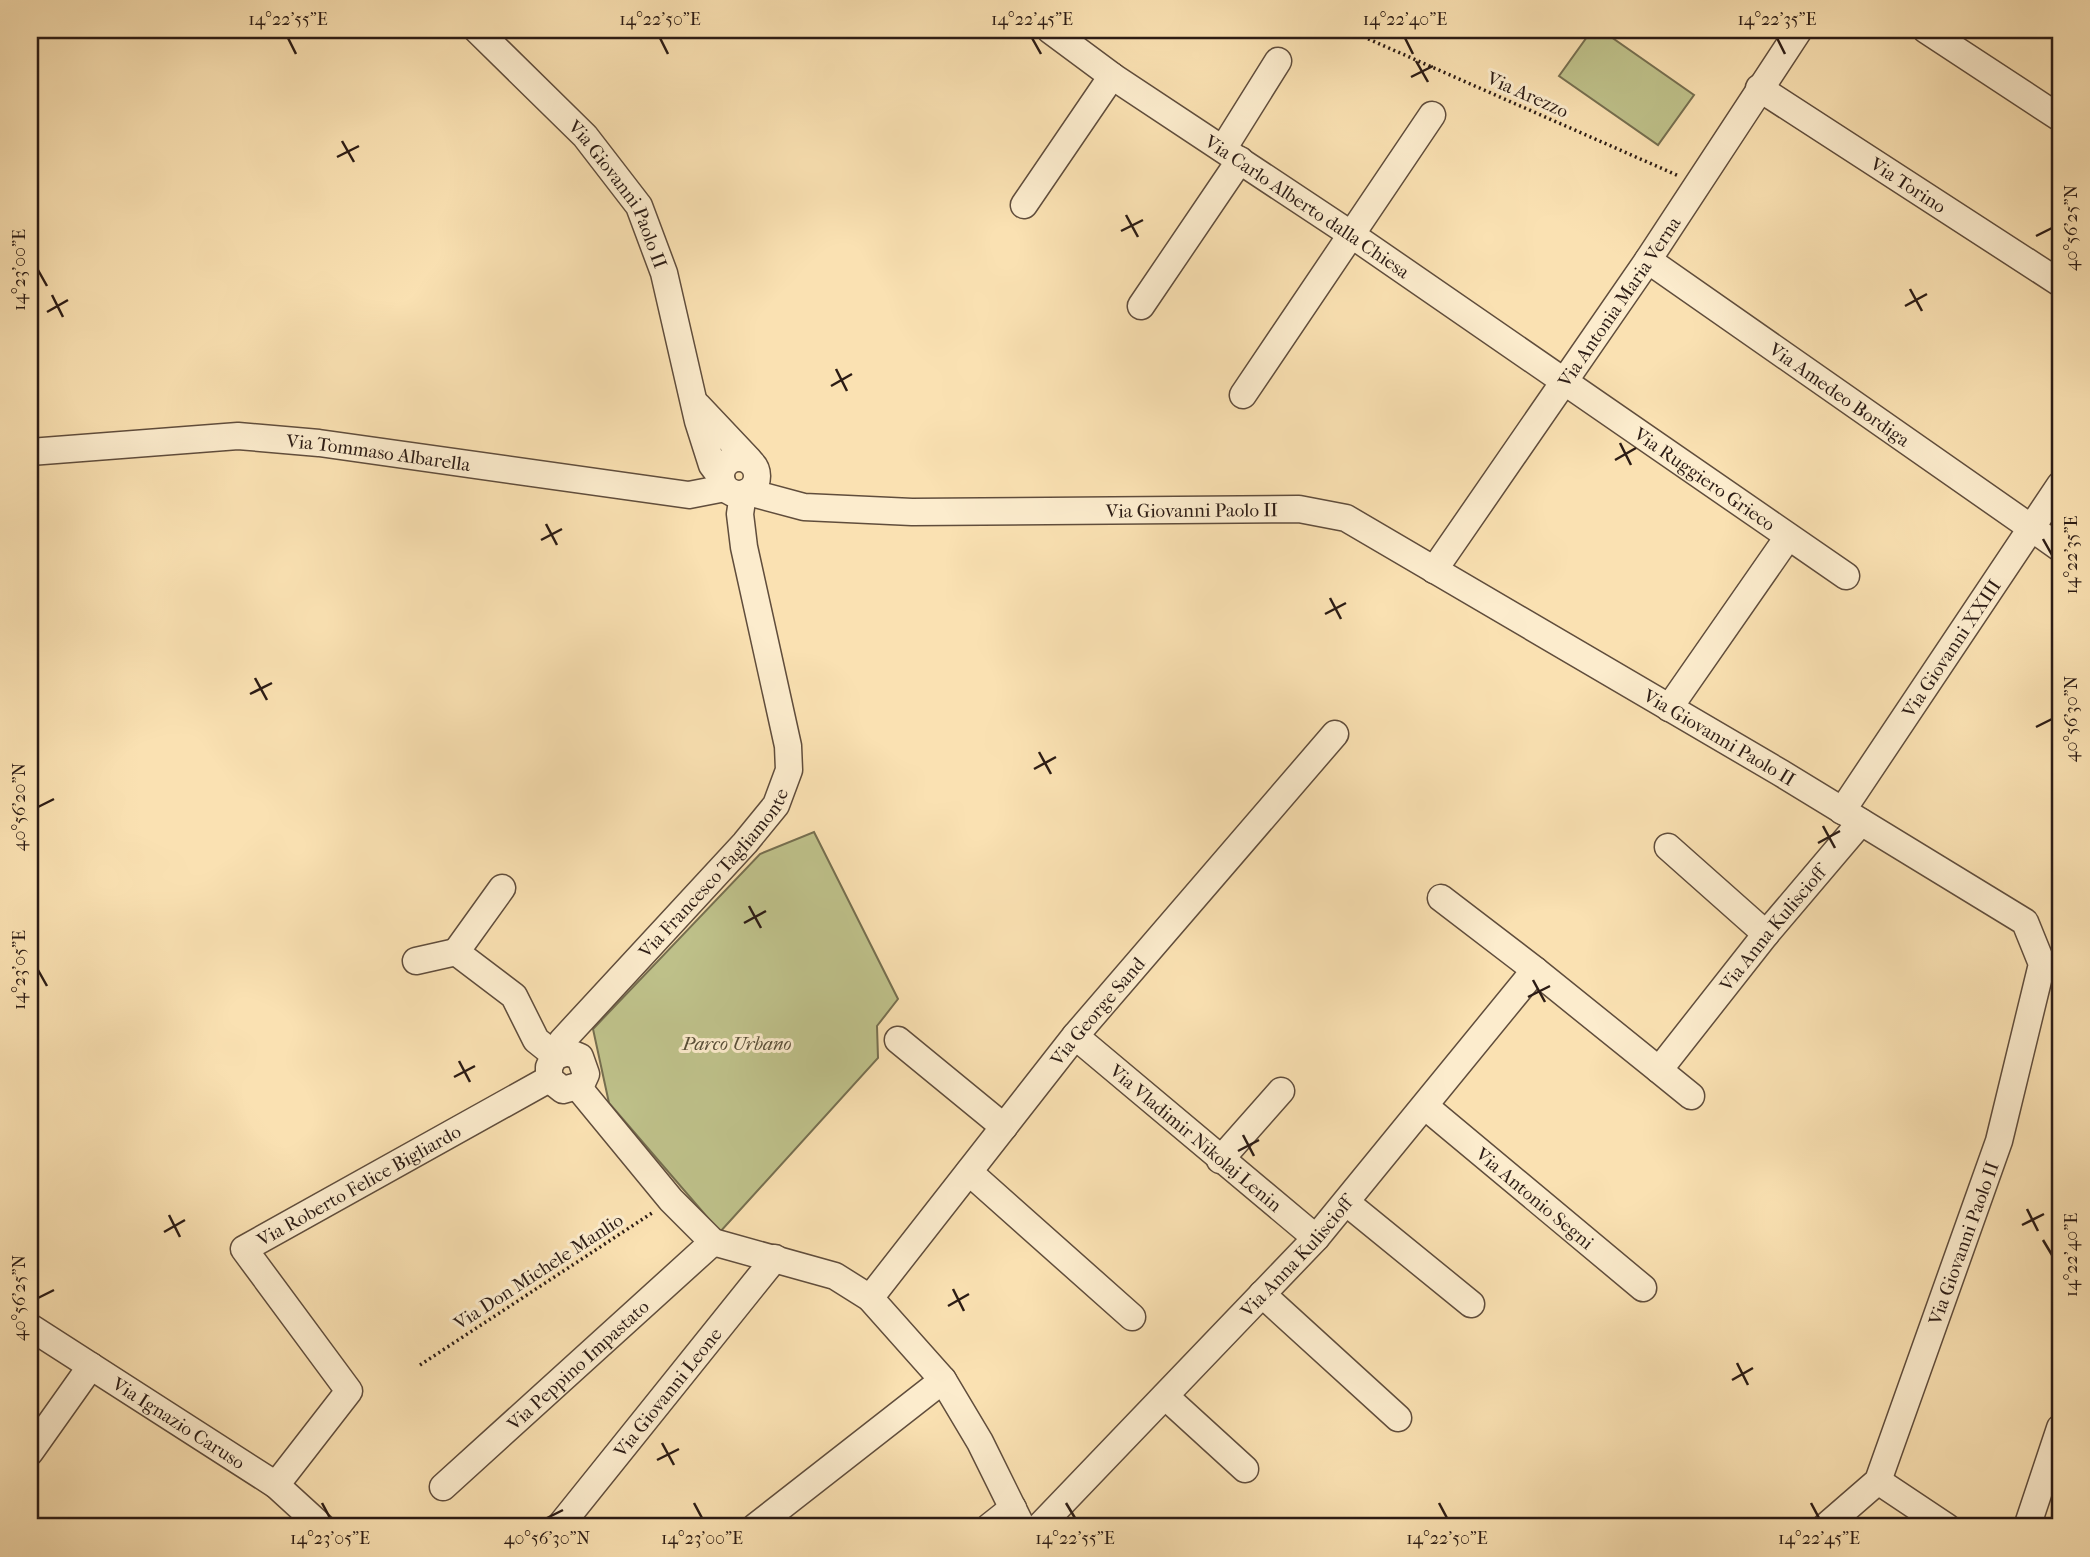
<svg xmlns="http://www.w3.org/2000/svg" width="2090" height="1557" viewBox="0 0 2090 1557" font-family="'IM FELL French Canon',serif">
	<rect width="100%" height="100%" fill="#fae1b2"/>
	<filter id="stains"><feTurbulence type="fractalNoise" baseFrequency=".00286" numOctaves="4"/><feColorMatrix values="0 0 0 0 .2 0 0 0 0 .09 0 0 0 0 .02 0 0 0 .5 -.17"/></filter>
	<radialGradient id="worn" r=".72"><stop offset=".6" stop-color="#630" stop-opacity="0"/><stop offset="1" stop-color="#630" stop-opacity=".3"/></radialGradient>
	<g fill="#bfc28b" stroke="#766f50" stroke-width="2">
		<polygon points="1592,30 1601,30 1694,95 1658,145 1559,76"/>
		<polygon points="814,832 898,999 877,1026 878,1058 720,1232 609,1103 593,1029 760,854"/>
	</g>
	<g fill="none" stroke-linecap="round" stroke-linejoin="round">
		<defs>
			<g id="minor">
				<path id="s1" d="M477,30L585,136L639,206L664,273L698,421L712,465L721,477"/>
				<path id="s2" d="M1050,30L1112,76L1352,235L1846,576"/>
				<polyline points="1926,30 2060,118"/>
				<path id="s3" d="M1759,88L2060,283"/>
				<polyline points="1223,149 1278,61"/>
				<polyline points="1024,205 1112,76"/>
				<path id="s4" d="M1648,260L2060,548"/>
				<polyline points="1141,306 1240,160"/>
				<polyline points="1243,395 1432,115"/>
				<polyline points="698,406 749,460"/>
				<path id="s5" d="M30,452L238,436L319,443L689,495L725,488"/>
				<circle cx="739" cy="476" r="18"/>
				<path id="s6" d="M748,492L804,507L912,512L1299,509L1346,518L1781,773L2025,922L2042,964L1999,1141L1878,1481L1825,1527"/>
				<path id="s7" d="M1434,570L1648,260L1799,30"/>
				<polyline points="1669,708 1788,537"/>
				<path id="s8" d="M1842,811L2060,485"/>
				<polyline points="1668,847 1766,934"/>
				<polyline points="502,888 456,952 514,996 536,1040 556,1056"/>
				<polyline points="1441,898 1535,970"/>
				<polyline points="416,961 456,952"/>
				<path id="s9" d="M1075,1036L1316,1238"/>
				<polyline points="898,1040 1004,1127"/>
				<path id="s10" d="M556,1056L568,1052L580,1057L586,1074L581,1085L563,1090L549,1079V1067L562,1041L745,843L776,805L789,770L788,746L744,547L740,514L743,494"/>
				<polyline points="1659,1070 1691,1096"/>
				<polyline points="578,1087 671,1200 713,1242 835,1276 870,1298 943,1380 980,1442 1022,1527"/>
				<path id="s11" d="M1426,1107L1643,1288"/>
				<polyline points="1220,1160 1281,1091"/>
				<polyline points="969,1172 1132,1317"/>
				<polyline points="1347,1203 1471,1304"/>
				<polyline points="1262,1294 1398,1418"/>
				<path id="s12" d="M870,1298L1075,1036L1335,734"/>
				<path id="s13" d="M30,1327L276,1485L322,1527"/>
				<polyline points="1165,1396 1245,1469"/>
				<polyline points="30,1452 91,1366"/>
				<polyline points="1878,1481 1947,1527"/>
				<path id="s14" d="M276,1485L349,1391L244,1249L549,1079"/>
				<path id="s15" d="M443,1487L713,1242"/>
				<path id="s16" d="M559,1527L775,1258"/>
				<polyline points="755,1527 943,1380"/>
				<polyline points="989,1527 1013,1508"/>
				<path id="s17" d="M1039,1527L1316,1238L1535,970L1659,1070L1766,934L1861,822"/>
				<polyline points="2027,1527 2060,1428"/>
			</g>
		</defs>
		<use href="#minor" stroke="#604d3c" stroke-width="29"/>
		<g stroke="#2c1c15" stroke-width="3.5" stroke-dasharray="2 3.5" stroke-linecap="butt">
			<polyline points="1348,30 1679,176"/>
			<polyline points="420,1365 652,1213"/>
		</g>
		<use href="#minor" stroke="#fceccd" stroke-width="26"/>
	</g>
	<path fill="none" stroke="#2c1c15" stroke-width="2.5" d="M288,38L296,54M660,38L668,54M1032,38L1041,54M1405,38L1413,54M1777,38L1785,54M1416,61L1428,82M1411,77L1433,66M342,141L354,162M337,157L359,146M1126,215L1138,237M1121,231L1143,220M2036,236L2052,228M38,270L47,286M1910,289L1922,311M52,295L63,317M1905,306L1927,294M47,312L68,300M836,369L847,391M831,386L852,374M1620,443L1631,465M1615,460L1636,448M546,524L557,545M2043,539L2052,555M541,540L562,529M1330,598L1341,619M1325,614L1346,603M255,678L267,700M250,694L272,683M2036,727L2052,719M1039,752L1051,774M1034,769L1056,757M38,807L54,799M1823,826L1835,848M1818,843L1840,831M749,906L761,928M744,923L766,911M38,970L47,986M1533,980L1545,1002M1528,997L1550,986M459,1061L470,1082M454,1077L475,1066M1243,1135L1254,1156M1238,1151L1259,1140M2027,1209L2038,1231M169,1215L180,1237M2022,1225L2044,1214M164,1232L185,1220M2043,1240L2052,1255M953,1289L964,1311M38,1298L54,1290M948,1306L969,1294M1737,1363L1748,1385M1732,1380L1753,1368M662,1443L674,1465M657,1460L679,1449M322,1503L330,1518M694,1503L702,1518M1066,1503L1075,1518M1439,1503L1447,1518M1811,1503L1819,1518M547,1518L563,1510"/>
	<g text-anchor="middle" stroke-width="6" stroke-linejoin="round" paint-order="stroke">
		<g font-size="19" fill="#2c1c15" stroke="#fceccd">
			<text transform="translate(1528 94) rotate(24)" y="7">Via Arezzo</text>
			<text dy="7" stroke="none"><textPath href="#s3" startOffset="178">Via Torino</textPath></text>
			<text dy="7" stroke="none"><textPath href="#s1" startOffset="219">Via Giovanni Paolo II</textPath></text>
			<text dy="7" stroke="none"><textPath href="#s2" startOffset="312">Via Carlo Alberto dalla Chiesa</textPath></text>
			<text dy="7" stroke="none"><textPath href="#s7" startOffset="326">Via Antonia Maria Verna</textPath></text>
			<text dy="7" stroke="none"><textPath href="#s4" startOffset="234">Via Amedeo Bordiga</textPath></text>
			<text dy="7" stroke="none"><textPath href="#s5" startOffset="350">Via Tommaso Albarella</textPath></text>
			<text dy="7" stroke="none"><textPath href="#s2" startOffset="794">Via Ruggiero Grieco</textPath></text>
			<text dy="7" stroke="none"><textPath href="#s6" startOffset="446">Via Giovanni Paolo II</textPath></text>
			<text dy="7" stroke="none"><textPath href="#s8" startOffset="196">Via Giovanni XXIII</textPath></text>
			<text dy="7" stroke="none"><textPath href="#s6" startOffset="1034">Via Giovanni Paolo II</textPath></text>
			<text dy="7" stroke="none"><textPath href="#s10" startOffset="360">Via Francesco Tagliamonte</textPath></text>
			<text dy="7" stroke="none"><textPath href="#s17" startOffset="1087">Via Anna Kuliscioff</textPath></text>
			<text dy="7" stroke="none"><textPath href="#s12" startOffset="366">Via George Sand</textPath></text>
			<text dy="7" stroke="none"><textPath href="#s9" startOffset="158">Via Vladimir Nikolaj Lenin</textPath></text>
			<text dy="7" stroke="none"><textPath href="#s14" startOffset="427">Via Roberto Felice Bigliardo</textPath></text>
			<text dy="7" stroke="none"><textPath href="#s11" startOffset="142">Via Antonio Segni</textPath></text>
			<text transform="translate(1963 1243) rotate(-70)" y="7">Via Giovanni Paolo II</text>
			<text dy="7" stroke="none"><textPath href="#s17" startOffset="373">Via Anna Kuliscioff</textPath></text>
			<text transform="translate(538 1271) rotate(-33)" y="7">Via Don Michele Manlio</text>
			<text dy="7" stroke="none"><textPath href="#s15" startOffset="182">Via Peppino Impastato</textPath></text>
			<text dy="7" stroke="none"><textPath href="#s16" startOffset="173">Via Giovanni Leone</textPath></text>
			<text dy="7" stroke="none"><textPath href="#s13" startOffset="177">Via Ignazio Caruso</textPath></text>
		</g>
		<g font-size="19" font-style="italic" fill="#584e38" stroke="#fceccd">
			<text x="737" y="1050">Parco Urbano</text>
		</g>
	</g>
	<rect width="2090" height="1557" fill="none" stroke="#fae1b2" stroke-width="77"/>
	<rect x="38" y="38" width="2014" height="1480" fill="none" stroke="#2c1c15" stroke-width="2.5"/>
	<g font-size="18" text-anchor="middle" fill="#2c1c15">
		<text x="288" y="25">14°22'55"E</text>
		<text x="660" y="25">14°22'50"E</text>
		<text x="1032" y="25">14°22'45"E</text>
		<text x="1405" y="25">14°22'40"E</text>
		<text x="1777" y="25">14°22'35"E</text>
		<text transform="translate(2071 228) rotate(-90)" y="6">40°56'25"N</text>
		<text transform="translate(19 270) rotate(-90)" y="6">14°23'00"E</text>
		<text transform="translate(2071 555) rotate(-90)" y="6">14°22'35"E</text>
		<text transform="translate(2071 719) rotate(-90)" y="6">40°56'30"N</text>
		<text transform="translate(19 807) rotate(-90)" y="6">40°56'20"N</text>
		<text transform="translate(19 970) rotate(-90)" y="6">14°23'05"E</text>
		<text transform="translate(2071 1255) rotate(-90)" y="6">14°22'40"E</text>
		<text transform="translate(19 1298) rotate(-90)" y="6">40°56'25"N</text>
		<text x="330" y="1544">14°23'05"E</text>
		<text x="547" y="1544">40°56'30"N</text>
		<text x="702" y="1544">14°23'00"E</text>
		<text x="1075" y="1544">14°22'55"E</text>
		<text x="1447" y="1544">14°22'50"E</text>
		<text x="1819" y="1544">14°22'45"E</text>
	</g>
	<rect width="100%" height="100%" filter="url(#stains)"/>
	<rect width="100%" height="100%" fill="url(#worn)"/>
</svg>
